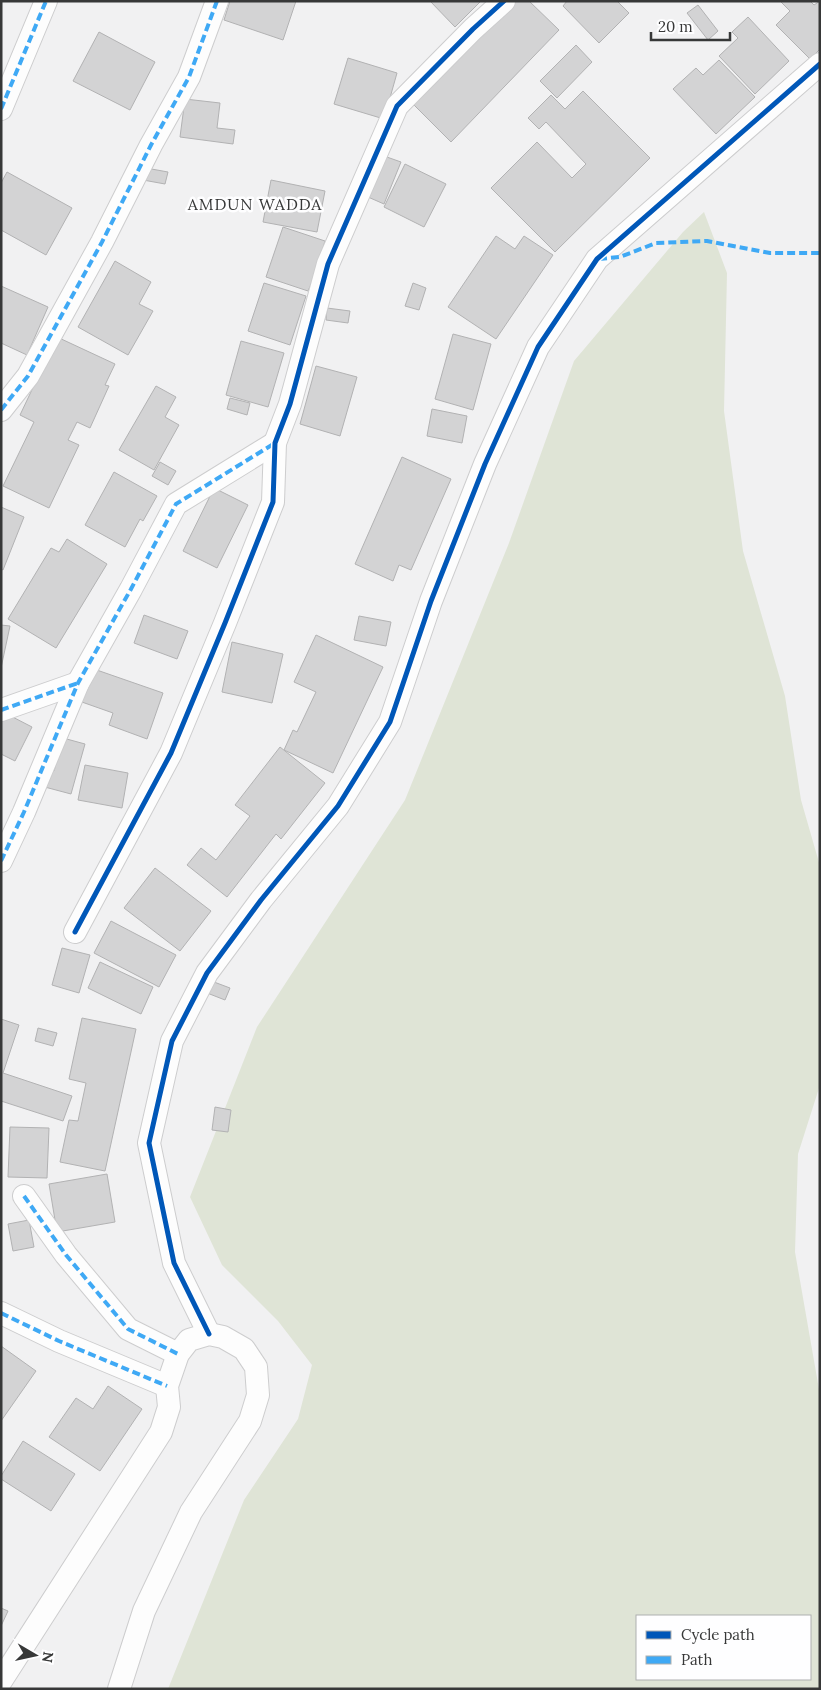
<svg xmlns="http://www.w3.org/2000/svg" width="821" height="1690" viewBox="0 0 821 1690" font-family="Lora,serif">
	<rect width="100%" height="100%" fill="#f1f1f2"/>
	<path fill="#dfe4d6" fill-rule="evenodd" d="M704,212L727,273L724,411L743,551L785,696L801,800L820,866V1085L798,1154L795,1252L820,1395V1689H168L244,1500L298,1419L312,1365L278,1321L222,1265L190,1197L257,1027L405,800L509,543L574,361L683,232ZM637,1616H810V1679H637Z"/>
	<g fill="#d3d3d4" stroke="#b2b2b3">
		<polygon points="230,1 296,1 283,40 224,20"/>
		<polygon points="430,1 481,1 455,27"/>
		<polygon points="515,1 529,1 559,30 451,142 414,105"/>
		<polygon points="567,1 617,1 629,13 599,43 563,6"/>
		<polygon points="780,1 810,1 814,5 820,1 820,49 810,59 776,25 790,11"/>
		<polygon points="698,5 718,31 708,40 687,13"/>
		<polygon points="748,17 789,61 755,94 719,56 738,38 732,32"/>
		<polygon points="99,32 155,62 130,110 73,81"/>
		<polygon points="576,45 592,62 557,98 540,81"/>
		<polygon points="348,58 397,73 384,119 334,104"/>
		<polygon points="719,60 755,97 716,134 673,89 696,68 703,75"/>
		<polygon points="583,91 650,158 555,252 491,188 537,142 572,178 586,164 546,122 539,129 528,118 551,95 565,109"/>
		<polygon points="185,99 220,103 217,128 235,130 233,144 180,137"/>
		<polygon points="384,156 401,162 384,204 368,197"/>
		<polygon points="405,164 446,184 424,227 384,207"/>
		<polygon points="146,168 168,172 165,184 143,180"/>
		<polygon points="7,172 72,208 46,255 1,230 1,183"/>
		<polygon points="271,180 325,191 317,232 263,222"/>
		<polygon points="283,227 325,241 316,273 308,291 266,277"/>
		<polygon points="496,236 515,249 524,236 553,255 496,339 448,307"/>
		<polygon points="115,261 151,282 139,304 153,311 128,355 78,327"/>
		<polygon points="264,283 306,296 290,345 248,331"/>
		<polygon points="413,283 426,288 419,310 405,306"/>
		<polygon points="1,286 48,307 27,355 1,343"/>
		<polygon points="327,308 350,311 348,323 326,320"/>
		<polygon points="453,334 491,344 473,410 435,399"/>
		<polygon points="57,337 115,364 105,385 109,386 90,428 77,422 68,440 79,445 49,508 3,486 34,422 20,415"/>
		<polygon points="241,341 284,353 268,407 226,395"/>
		<polygon points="316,366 357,377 340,436 300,424"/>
		<polygon points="156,386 176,397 165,417 179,425 154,470 119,450"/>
		<polygon points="230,398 250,403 247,415 227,409"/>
		<polygon points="432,409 467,416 462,443 427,436"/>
		<polygon points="402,457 451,479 411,570 399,565 393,581 355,564"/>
		<polygon points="160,462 176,471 168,485 152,476"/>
		<polygon points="114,472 157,496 143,521 140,519 125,547 85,525"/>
		<polygon points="214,488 248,505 217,568 183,551"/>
		<polygon points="1,507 24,517 3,570 1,569"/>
		<polygon points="67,539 107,564 56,648 8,619 51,548 59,552"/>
		<polygon points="144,615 188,631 177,659 134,643"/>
		<polygon points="359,616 391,622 386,646 354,640"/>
		<polygon points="1,625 10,626 1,668"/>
		<polygon points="316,635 383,667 333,773 284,750 293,730 297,732 316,692 294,682"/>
		<polygon points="232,642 283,654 272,703 222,692"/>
		<polygon points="91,668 163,693 147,739 109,725 113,713 79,701"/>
		<polygon points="1,711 32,727 15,761 1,754"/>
		<polygon points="63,738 85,744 71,794 41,786 46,768 54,771"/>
		<polygon points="280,747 325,783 281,839 276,834 227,897 187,865 201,848 216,860 250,816 235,805"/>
		<polygon points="85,765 128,773 122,808 78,800"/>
		<polygon points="155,868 211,911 180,951 124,908"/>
		<polygon points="111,921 176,955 159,987 94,953"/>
		<polygon points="62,948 90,955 79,993 52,985"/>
		<polygon points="100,962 153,987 141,1014 88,988"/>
		<polygon points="206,979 230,988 225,1000 202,991"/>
		<polygon points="82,1018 136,1029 105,1171 60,1162 69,1120 78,1121 86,1083 69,1079"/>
		<polygon points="1,1019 19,1025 3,1073 72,1096 63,1121 1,1101"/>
		<polygon points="38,1028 57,1033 53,1046 35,1041"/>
		<polygon points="215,1107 231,1110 228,1132 212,1130"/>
		<polygon points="10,1127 49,1128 47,1178 8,1177"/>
		<polygon points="107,1174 115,1222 57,1232 49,1184"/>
		<polygon points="29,1220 34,1247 13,1251 8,1224"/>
		<polygon points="1,1346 36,1371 1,1421"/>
		<polygon points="108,1386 142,1409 100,1471 49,1437 76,1398 93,1409"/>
		<polygon points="23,1441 75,1474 51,1511 1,1479 1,1476"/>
		<polygon points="1,1608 8,1611 1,1626"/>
	</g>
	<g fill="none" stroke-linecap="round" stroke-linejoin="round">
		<defs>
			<g id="street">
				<polyline points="1,109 46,1"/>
				<polyline points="1,410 28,376 102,242 151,145 189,77 217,1"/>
				<polyline points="1,710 78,683"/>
				<polyline points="1,861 24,812 78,683 131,589 176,504 275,443"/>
				<polyline points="75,932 171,753 225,623 273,502 275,443 290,404 328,264 397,106 473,29 504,1"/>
				<polyline points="24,1196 66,1255 128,1329 178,1354"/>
				<polyline points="1,1313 59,1341 167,1386"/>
				<polyline points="209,1334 174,1263 149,1143 172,1041 207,973 261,900 338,806 390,722 431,601 485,464 538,347 597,259 820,64"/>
				<polyline points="1,1681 161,1432 169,1407 167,1386 178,1354 189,1340 209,1334 223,1337 244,1349 256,1367 258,1395 250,1421 191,1512 144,1611 119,1689"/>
			</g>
		</defs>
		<use href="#street" stroke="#cdcdce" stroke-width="24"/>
		<use href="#street" stroke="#fdfdfd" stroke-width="22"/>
		<g stroke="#3fa9f5" stroke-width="4" stroke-dasharray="8 4" stroke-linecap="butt">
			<polyline points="1,109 46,1"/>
			<polyline points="599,259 620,257 656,243 707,241 770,253 820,253"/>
			<polyline points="1,410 28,376 102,242 151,145 189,77 217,1"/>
			<polyline points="1,710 78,683"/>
			<polyline points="1,861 24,812 78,683 131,589 176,504 275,443"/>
			<polyline points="24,1196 66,1255 128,1329 178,1354"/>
			<polyline points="1,1313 59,1341 167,1386"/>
		</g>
		<defs>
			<g id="cycleway">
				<polyline points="75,932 171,753 225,623 273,502 275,443 290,404 328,264 397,106 473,29 504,1"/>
				<polyline points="209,1334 174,1263 149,1143 172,1041 207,973 261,900 338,806 390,722 431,601 485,464 538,347 597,259 820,64"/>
			</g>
		</defs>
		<use href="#cycleway" stroke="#fefeff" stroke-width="8"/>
		<use href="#cycleway" stroke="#0057b8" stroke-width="5"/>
	</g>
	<g text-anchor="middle" stroke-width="5" stroke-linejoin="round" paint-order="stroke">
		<g font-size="16" letter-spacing="1" fill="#373838" stroke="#fefeff">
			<text x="255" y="210">AMDUN WADDA</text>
		</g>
	</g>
	<rect width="821" height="1690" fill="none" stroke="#373838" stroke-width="5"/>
	<rect x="636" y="1615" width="175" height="65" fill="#fefeff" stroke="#aeafaf"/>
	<rect x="646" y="1631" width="25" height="8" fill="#0057b8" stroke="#aeafaf"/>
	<text x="681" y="1640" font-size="15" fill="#373838">Cycle path</text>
	<rect x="646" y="1656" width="25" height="8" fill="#3fa9f5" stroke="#aeafaf"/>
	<text x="681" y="1665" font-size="15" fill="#373838">Path</text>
	<g transform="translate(35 1655) rotate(99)" stroke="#fefeff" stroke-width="4" paint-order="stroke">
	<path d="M0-4L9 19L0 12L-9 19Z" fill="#373838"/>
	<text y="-8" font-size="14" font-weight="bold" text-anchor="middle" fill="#373838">N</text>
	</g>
	<path d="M651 32v8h79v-8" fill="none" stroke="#373838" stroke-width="2.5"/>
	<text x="658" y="32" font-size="15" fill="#373838" stroke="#fefeff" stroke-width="4" paint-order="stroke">20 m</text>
</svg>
